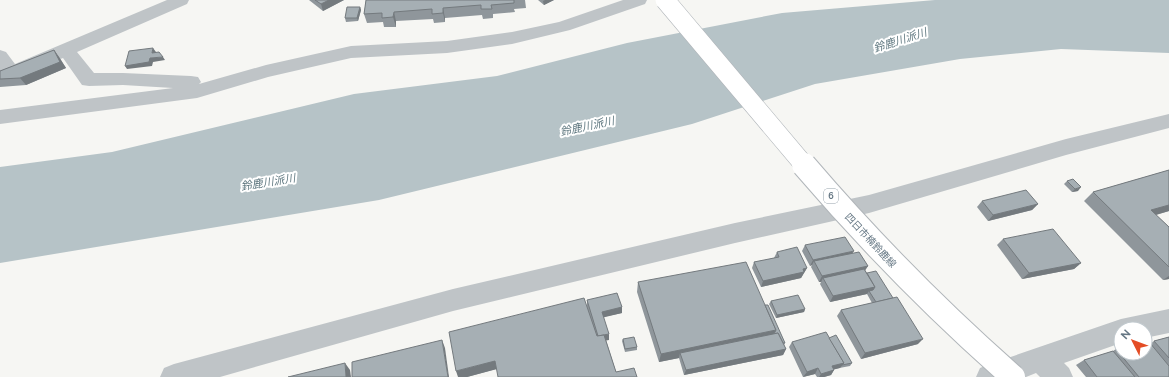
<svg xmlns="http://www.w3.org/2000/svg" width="1169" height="377" viewBox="0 0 1169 377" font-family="Raleway,'Noto Sans JP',sans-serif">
	<rect width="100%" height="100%" fill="#f6f6f3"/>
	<polygon fill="#b6c3c7" points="935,0 1169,0 1169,53 1061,49 960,59 815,84 692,124 379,200 0,263 0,167 112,152 354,94 497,76 627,43 782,13"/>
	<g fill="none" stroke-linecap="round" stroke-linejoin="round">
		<g fill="#bfc4c7" fill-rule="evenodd">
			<polygon points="167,0 189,0 187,4 77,52 94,73 123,73 191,76 198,77 201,82 199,84 266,65 351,46 447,41 512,32 559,22 623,0 647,0 645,4 570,30 512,44 447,53 351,58 268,77 197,98 0,124 0,110 173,88 123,85 89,86 82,85 63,58 0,83 0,50 6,52 15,64"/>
			<polygon points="1169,114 1169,128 1066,155 869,213 735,243 453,311 220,377 160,377 164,368 174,364 453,289 735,223 869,195 1066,139"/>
			<polygon points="1169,309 1169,333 1145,338 1145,329 1121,329 1121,343 1064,363 1069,368 1073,377 1040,377 1036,373 1026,377 976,377 980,368 990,364 1121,319"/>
		</g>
		<defs>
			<polyline id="major-bridge-far1" points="665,0 805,166"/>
			<path id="major-bridge" d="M804,165C869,241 938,311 1013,377"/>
		</defs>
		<use href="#major-bridge-far1" stroke="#b1b6ba" stroke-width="20" stroke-linecap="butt"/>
		<use href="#major-bridge" stroke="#b1b6ba" stroke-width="26" stroke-linecap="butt"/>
		<use href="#major-bridge-far1" stroke="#fff" stroke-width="19"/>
		<use href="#major-bridge" stroke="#fff" stroke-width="24"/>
	</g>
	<g fill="#8f969b">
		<polygon points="309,0 344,0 323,11"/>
		<polygon points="366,0 525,0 526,8 514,9 515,12 493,14 493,18 483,19 482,15 445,18 445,22 434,23 433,19 396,21 396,27 384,27 383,22 367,23 364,14"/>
		<polygon points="538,0 554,0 544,5"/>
		<polygon points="360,7 361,10 358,21 346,22 345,18"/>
		<polygon points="54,50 59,57 66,68 26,85 0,87 0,71"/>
		<polygon points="1169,170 1169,211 1156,215 1169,227 1169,279 1163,280 1084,201 1093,192"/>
		<polygon points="1067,181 1078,191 1072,192 1064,184"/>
		<polygon points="982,201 1038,204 1032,210 988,221 977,207"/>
		<polygon points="1003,239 1081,263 1074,269 1022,279 997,245"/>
		<polygon points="805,245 852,253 868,266 865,270 918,344 861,359 837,316 841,310 872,303 867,294 830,302 820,284 821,282 819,282 811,267 812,265 810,266 802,251"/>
		<polygon points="777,252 807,268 801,278 761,287 752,268 754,262 774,258"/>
		<polygon points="638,282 765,305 785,343 784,345 786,349 783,355 684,375 679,358 659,362 637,292"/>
		<polygon points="587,300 622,307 622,313 603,317 609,340 606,340 616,372 637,377 496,369 467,377 458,377 587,306"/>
		<polygon points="771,301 805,309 804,312 776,318 769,304"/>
		<polygon points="1169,337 1169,377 1086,377 1076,365 1084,360 1113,351 1116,349 1121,353 1150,344 1154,341"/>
		<polygon points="829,338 852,363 850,366 834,369 834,370 831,375 824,377 817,377 815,374 803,377 789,347 792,342"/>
		<polygon points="623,339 637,347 637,350 625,352 622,341"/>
	</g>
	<g fill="#747a7e">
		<polygon points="329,0 344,0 323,11 321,4"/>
		<polygon points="545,0 554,0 544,5 543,1"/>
		<polygon points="360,7 361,10 358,21 357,18"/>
		<polygon points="443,8 445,18 445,22 443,13"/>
		<polygon points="394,12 396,21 396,27 393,17"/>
		<polygon points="153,48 156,52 154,56 152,53"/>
		<polygon points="54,50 59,57 66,68 26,85 20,78"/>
		<polygon points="163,57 165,60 153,62 152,66 127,69 125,66 150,58"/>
		<polygon points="1081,187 1078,191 1072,192 1075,189"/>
		<polygon points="1038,204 1032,210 988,221 993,215"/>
		<polygon points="1169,205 1169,211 1141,219 1151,210"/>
		<polygon points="854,251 850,257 814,261 812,265 810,266 813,260"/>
		<polygon points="1081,263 1074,269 1022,279 1029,273"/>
		<polygon points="868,266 864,272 823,278 821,282 819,282 822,276"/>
		<polygon points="807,268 801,278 761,287 763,281"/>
		<polygon points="1169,276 1169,279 1163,280"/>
		<polygon points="875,287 871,293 869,291 867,294 830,302 833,296"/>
		<polygon points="622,307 622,313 601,318 602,312"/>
		<polygon points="805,309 804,312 776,318 777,315"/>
		<polygon points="776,330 773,336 680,353 679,358 659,362 661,354"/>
		<polygon points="609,334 609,340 598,342 598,337"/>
		<polygon points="923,339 918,344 861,359 865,353"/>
		<polygon points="442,340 445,348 449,377 448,377"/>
		<polygon points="786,349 783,355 684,375 686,370"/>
		<polygon points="495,361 497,369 467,377 458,377 456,371"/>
		<polygon points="345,363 350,370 351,377 346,377"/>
		<polygon points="844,363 840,368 828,371 832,366"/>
		<polygon points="818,368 815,374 803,377 807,372"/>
		<polygon points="834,370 831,375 824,377 819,377 821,374"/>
	</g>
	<g fill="#a6afb4" stroke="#747a7e">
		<polygon points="315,0 329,0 321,4"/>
		<polygon points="366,0 514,0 514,3 491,5 492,9 481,9 481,5 443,8 443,13 432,14 432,9 394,12 393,17 382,18 382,13 364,14"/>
		<polygon points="347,7 360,7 357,18 345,18"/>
		<polygon points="153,48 152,53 159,52 163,57 150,58 149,62 125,66 129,51"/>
		<polygon points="54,50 60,62 20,78 0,79 0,71"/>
		<polygon points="1169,170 1169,205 1151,210 1169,227 1169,267 1093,192"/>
		<polygon points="1073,179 1081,187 1075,189 1067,181"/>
		<polygon points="1026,190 1038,204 993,215 982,201"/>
		<polygon points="1053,229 1081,263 1029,273 1003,239"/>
		<polygon points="845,237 854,251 813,260 805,245"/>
		<polygon points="797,247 807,268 803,269 804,272 763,281 754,262 779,257 777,252"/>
		<polygon points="859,252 868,266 822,276 814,261"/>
		<polygon points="746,262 776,330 661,354 638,282"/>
		<polygon points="864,269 875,287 833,296 823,278"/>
		<polygon points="876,271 893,298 876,302 869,291 873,290 875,287 867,273"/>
		<polygon points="617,293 622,307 602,312 609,334 598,336 587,300"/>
		<polygon points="798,295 805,309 777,315 771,301"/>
		<polygon points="897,297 923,339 865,353 841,310"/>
		<polygon points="584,298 597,336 604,335 616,372 634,368 637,377 498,377 495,361 456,371 449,332"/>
		<polygon points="765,305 768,305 785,343 783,343 778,333 774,334 776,330"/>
		<polygon points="826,332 844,363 832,366 834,370 821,374 818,368 807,372 792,342"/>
		<polygon points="778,333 786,349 686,370 680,353"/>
		<polygon points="836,335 852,363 842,365 844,363 829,338"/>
		<polygon points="634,337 637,347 625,349 623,339"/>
		<polygon points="1169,337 1169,358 1154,341"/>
		<polygon points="442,340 448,377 352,377 352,362"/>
		<polygon points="1150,343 1169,366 1169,377 1139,377 1116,349 1121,348 1121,353 1145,353 1145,345"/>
		<polygon points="1113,351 1135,377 1097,377 1084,360"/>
		<polygon points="345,363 346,377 288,377"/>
	</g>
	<g text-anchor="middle" stroke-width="4" stroke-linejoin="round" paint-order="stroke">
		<rect fill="#fff" stroke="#93a0a9" stroke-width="1" x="824" y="189" width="14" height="14" rx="3"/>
		<g font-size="9" font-weight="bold" fill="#657784">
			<text x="831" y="199">6</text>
		</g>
		<g font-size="10" fill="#657784" stroke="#fff">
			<text transform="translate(871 240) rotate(47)" y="4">四日市楠鈴鹿線</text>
		</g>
		<g font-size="11" font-style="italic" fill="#617981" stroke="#fff">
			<text transform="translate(900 40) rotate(-18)" y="4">鈴鹿川派川</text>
			<text transform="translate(587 126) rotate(-12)" y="4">鈴鹿川派川</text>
			<text transform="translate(268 182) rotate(-9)" y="4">鈴鹿川派川</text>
		</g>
	</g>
	<g transform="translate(1133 341) rotate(312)"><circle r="19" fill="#ffffff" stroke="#c1c9ce"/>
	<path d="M0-3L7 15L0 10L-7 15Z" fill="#e44d25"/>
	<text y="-6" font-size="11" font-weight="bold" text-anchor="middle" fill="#657784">N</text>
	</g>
</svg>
